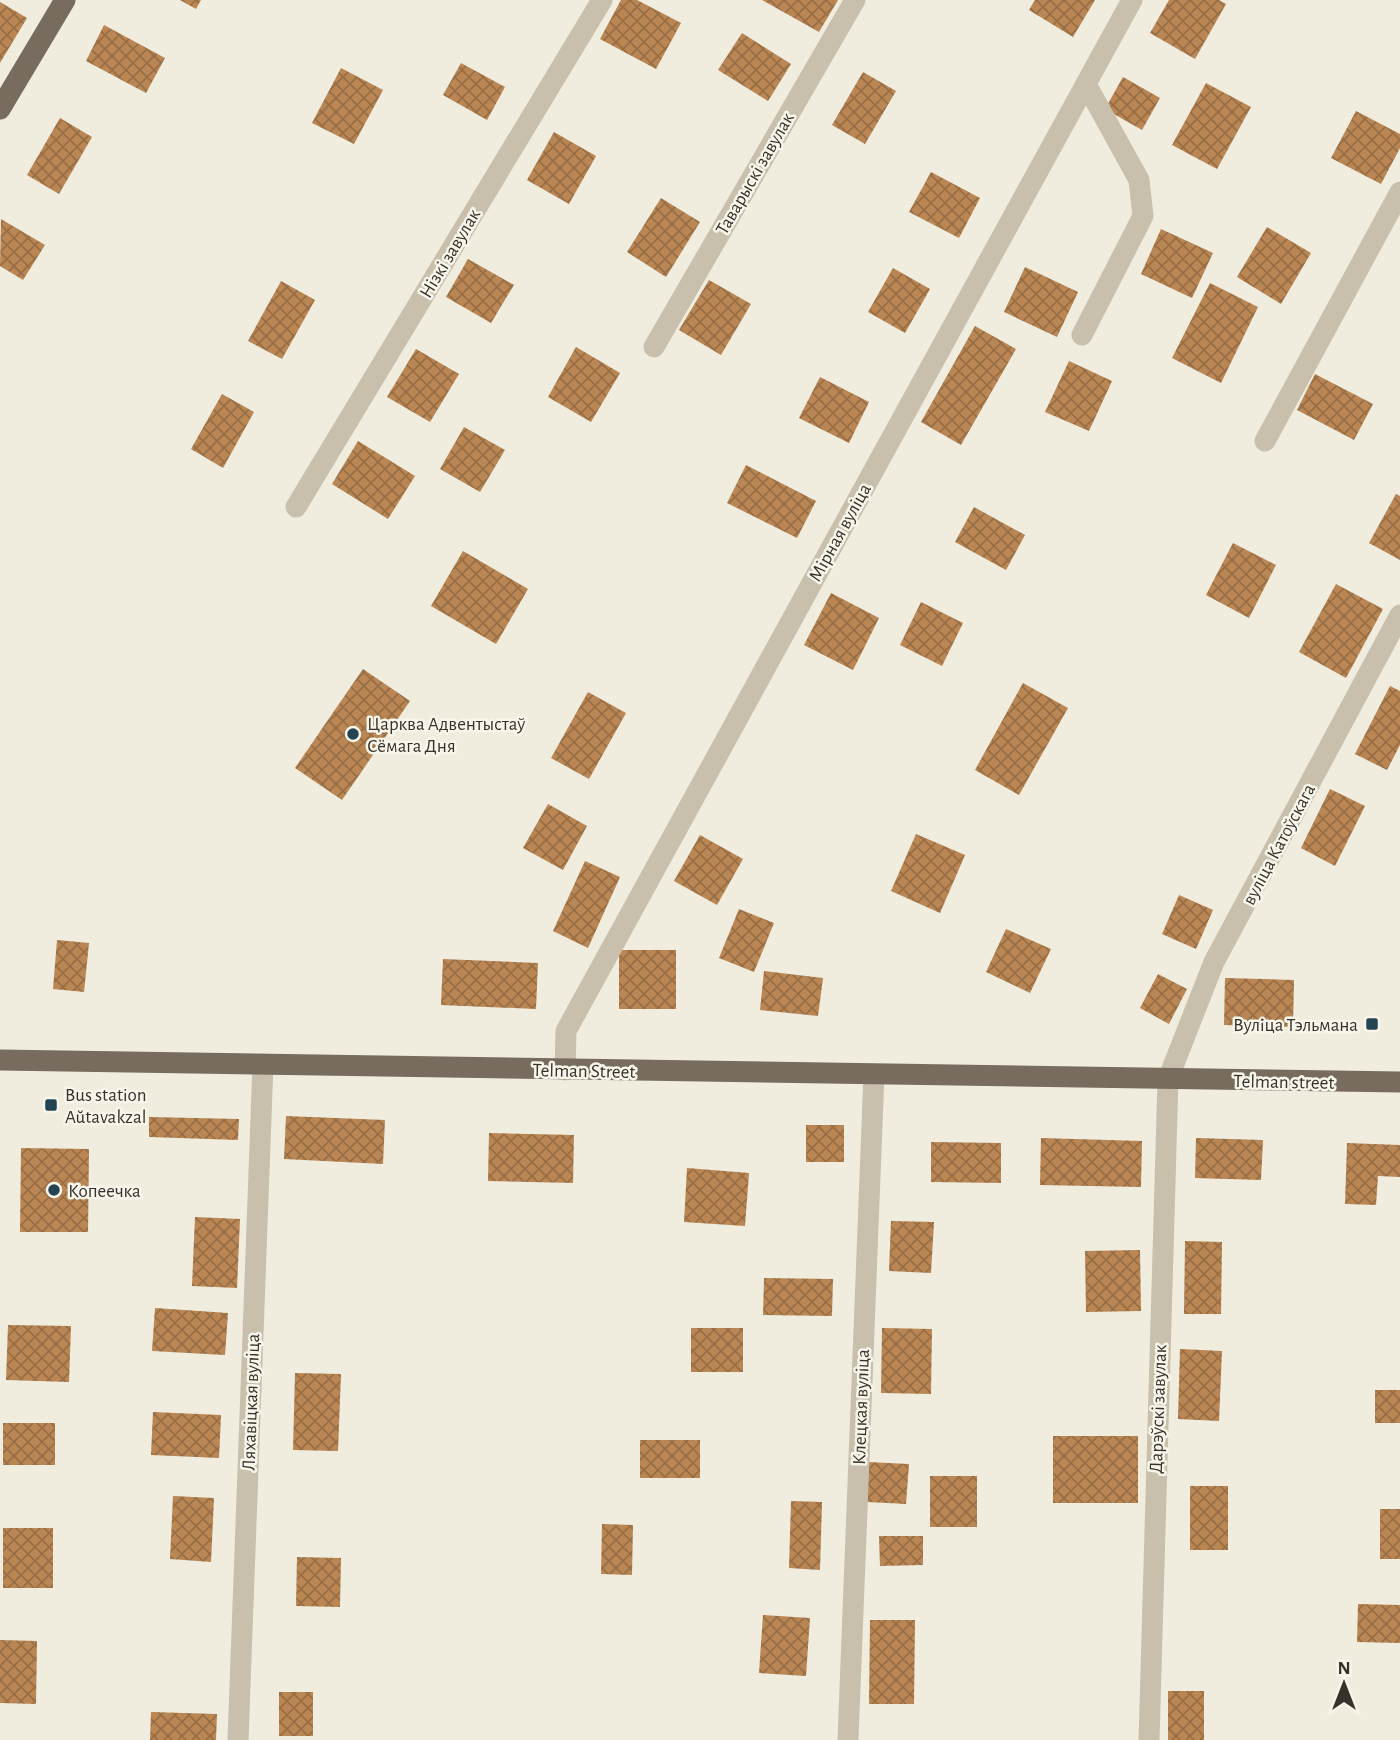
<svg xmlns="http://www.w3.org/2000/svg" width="1400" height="1740" viewBox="0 0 1400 1740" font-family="'Alegreya Sans',sans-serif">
	<defs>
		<pattern id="building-cross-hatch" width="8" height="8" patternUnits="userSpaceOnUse" patternTransform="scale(1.75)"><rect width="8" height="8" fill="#ba8653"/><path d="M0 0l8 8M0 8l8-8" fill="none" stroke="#986e45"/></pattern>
	</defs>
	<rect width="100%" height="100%" fill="#f0eddf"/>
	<g fill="url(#building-cross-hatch)">
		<polygon points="180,0 201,0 196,9"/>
		<polygon points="621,0 637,0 681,23 656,69 600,39"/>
		<polygon points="762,0 838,0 819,32"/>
		<polygon points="1035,0 1095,0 1073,37 1029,10"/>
		<polygon points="1169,0 1219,0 1226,4 1195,59 1150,33"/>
		<polygon points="0,2 27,18 0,63"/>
		<polygon points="104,25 165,58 146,93 86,61"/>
		<polygon points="742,33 791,64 768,101 718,70"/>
		<polygon points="461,63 505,87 487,120 443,95"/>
		<polygon points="341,68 383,90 354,144 312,123"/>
		<polygon points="863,72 896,91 865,144 832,125"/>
		<polygon points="1123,77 1160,98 1142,130 1105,109"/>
		<polygon points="1206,83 1251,107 1217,169 1172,145"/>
		<polygon points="1356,111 1400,134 1400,148 1381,184 1331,158"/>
		<polygon points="60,118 92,137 59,194 27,175"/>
		<polygon points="554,132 596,156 569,204 527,180"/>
		<polygon points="931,172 980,198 959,238 909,212"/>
		<polygon points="661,198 700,222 666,277 627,252"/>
		<polygon points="1,219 45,245 23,280 0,266"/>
		<polygon points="1267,227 1311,253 1281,304 1237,277"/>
		<polygon points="1161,229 1213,253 1192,298 1141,274"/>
		<polygon points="468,259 514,285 491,323 446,297"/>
		<polygon points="1025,267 1078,292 1057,337 1004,312"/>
		<polygon points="893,268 930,289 905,333 868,312"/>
		<polygon points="709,280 751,304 721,355 679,330"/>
		<polygon points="281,281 315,300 282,359 248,341"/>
		<polygon points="1210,283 1258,307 1221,383 1172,358"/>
		<polygon points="975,326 1016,349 961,445 921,422"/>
		<polygon points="576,347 620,373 591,422 548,397"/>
		<polygon points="416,349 459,374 430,422 387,397"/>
		<polygon points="1069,361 1112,381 1089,431 1045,412"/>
		<polygon points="1315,374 1373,404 1354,440 1297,410"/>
		<polygon points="820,377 869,402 849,443 799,418"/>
		<polygon points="222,394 254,412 223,468 191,449"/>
		<polygon points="464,427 505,450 480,492 440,469"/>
		<polygon points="358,441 415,476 388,519 332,484"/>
		<polygon points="746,465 816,501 797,538 727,503"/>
		<polygon points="1396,494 1400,496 1400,560 1369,543"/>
		<polygon points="974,507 1025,535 1006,570 955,542"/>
		<polygon points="1233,543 1276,565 1249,618 1206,595"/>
		<polygon points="463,551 528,589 496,644 431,606"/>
		<polygon points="1336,584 1383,609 1346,678 1299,652"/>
		<polygon points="831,593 879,618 853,670 804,645"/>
		<polygon points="921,602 963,623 942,666 900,645"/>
		<polygon points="363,669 410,701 342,800 295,768"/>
		<polygon points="1023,683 1068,708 1019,795 975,770"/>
		<polygon points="1390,686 1400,691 1400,745 1387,770 1355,754"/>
		<polygon points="588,692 626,713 589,779 551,758"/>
		<polygon points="1330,789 1365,806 1335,866 1301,848"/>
		<polygon points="548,804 587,826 563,870 523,848"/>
		<polygon points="916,834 965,855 940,913 891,891"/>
		<polygon points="700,835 743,859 717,905 674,881"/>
		<polygon points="585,861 620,877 588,948 553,931"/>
		<polygon points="1179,895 1213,910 1196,949 1162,934"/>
		<polygon points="739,909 774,923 754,972 719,958"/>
		<polygon points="1006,929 1051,949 1030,993 986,972"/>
		<polygon points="57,940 89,943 84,992 53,989"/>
		<rect x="619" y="950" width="57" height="59"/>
		<polygon points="443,959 538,963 536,1009 441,1005"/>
		<polygon points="764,971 823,978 818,1016 760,1010"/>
		<polygon points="1158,974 1187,989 1169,1024 1140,1008"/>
		<polygon points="1225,978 1294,980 1293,1027 1224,1025"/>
		<polygon points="286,1116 385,1120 383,1164 284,1159"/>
		<polygon points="149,1117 239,1119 238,1140 149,1137"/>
		<rect x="806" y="1125" width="38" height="37"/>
		<polygon points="489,1133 574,1135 573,1183 488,1181"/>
		<polygon points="1041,1138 1142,1141 1141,1187 1040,1185"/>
		<polygon points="1196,1138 1263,1140 1261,1180 1195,1178"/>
		<polygon points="931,1142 1001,1143 1001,1183 931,1182"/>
		<polygon points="1347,1143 1400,1145 1400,1177 1378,1176 1376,1205 1345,1204"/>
		<polygon points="21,1148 89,1149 88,1232 20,1232"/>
		<polygon points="687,1168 749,1173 745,1226 684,1222"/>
		<polygon points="195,1217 240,1219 237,1288 192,1286"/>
		<polygon points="891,1221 934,1222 931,1273 889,1271"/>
		<polygon points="1185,1241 1222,1242 1221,1314 1184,1314"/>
		<polygon points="1140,1250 1141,1311 1086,1312 1085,1251"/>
		<polygon points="764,1278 833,1279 832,1316 763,1315"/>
		<polygon points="155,1308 228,1313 225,1355 152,1351"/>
		<polygon points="8,1325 71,1326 69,1382 6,1380"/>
		<rect x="691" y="1328" width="52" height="44"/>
		<polygon points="882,1328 932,1329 931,1394 881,1393"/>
		<polygon points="1180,1349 1222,1351 1219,1421 1178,1419"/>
		<polygon points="295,1373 341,1374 338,1451 293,1450"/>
		<rect x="1375" y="1390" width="25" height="33"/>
		<polygon points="153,1412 221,1415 219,1458 151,1455"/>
		<rect x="3" y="1423" width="52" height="42"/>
		<rect x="1053" y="1436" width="85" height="67"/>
		<rect x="640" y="1440" width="60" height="38"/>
		<polygon points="868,1462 909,1464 906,1504 867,1502"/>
		<rect x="930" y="1476" width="47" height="51"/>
		<rect x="1190" y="1486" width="38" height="64"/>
		<polygon points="173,1496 214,1498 211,1562 170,1559"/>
		<polygon points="791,1501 822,1502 820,1570 789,1568"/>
		<rect x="1380" y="1509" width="20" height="50"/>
		<polygon points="602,1524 633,1525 632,1575 601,1574"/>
		<rect x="3" y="1528" width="50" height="60"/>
		<polygon points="879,1536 923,1536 923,1565 880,1566"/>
		<polygon points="297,1557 341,1558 340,1607 296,1606"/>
		<polygon points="1358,1604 1400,1605 1400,1643 1357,1642"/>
		<polygon points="763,1615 810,1618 806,1676 759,1673"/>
		<polygon points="870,1620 915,1620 914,1704 869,1704"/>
		<polygon points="0,1640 37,1641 36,1704 0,1703"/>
		<rect x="1168" y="1691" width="36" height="49"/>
		<rect x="279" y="1692" width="34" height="44"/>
		<polygon points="151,1712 217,1714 216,1740 150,1740"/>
	</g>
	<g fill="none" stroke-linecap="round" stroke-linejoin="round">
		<g stroke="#c8c0ac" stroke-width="21">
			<polyline points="1082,335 1143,216 1139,180 1086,84"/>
			<polyline points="654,347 855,0"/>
			<polyline points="1265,441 1400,192"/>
			<polyline points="296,507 602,0"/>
			<polyline points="565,1070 566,1031 1132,0"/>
			<polyline points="238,1740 263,1064"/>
			<polyline points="848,1740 874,1074"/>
			<polyline points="1149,1740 1168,1079 1214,962 1400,615"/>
		</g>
		<g stroke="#776c5d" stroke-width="21">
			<polyline points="0,109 65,0"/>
			<polyline points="0,1060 1400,1082"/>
		</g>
	</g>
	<g fill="#244454" stroke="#f8f6eb" stroke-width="2.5">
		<circle cx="353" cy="734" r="7"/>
		<rect x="1365" y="1017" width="14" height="14" rx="3.5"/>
		<rect x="44" y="1098" width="14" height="14" rx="3.5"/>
		<circle cx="54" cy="1190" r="7"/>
	</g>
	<g text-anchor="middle" stroke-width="5" stroke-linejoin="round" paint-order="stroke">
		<g font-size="19" fill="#36312a" stroke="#f8f6eb">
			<text transform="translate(754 173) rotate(-60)" y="7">Таварыскі завулак</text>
			<text transform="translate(449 253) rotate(-59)" y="7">Нізкі завулак</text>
			<text transform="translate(839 532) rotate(-61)" y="7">Мірная вуліца</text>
			<text transform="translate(1278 844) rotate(-62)" y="7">вуліца Катоўскага</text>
			<text transform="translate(584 1070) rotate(1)" y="7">Telman Street</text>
			<text transform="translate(1284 1081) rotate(1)" y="7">Telman street</text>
			<text transform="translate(250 1402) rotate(-88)" y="7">Ляхавіцкая вуліца</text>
			<text transform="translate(860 1407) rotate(-88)" y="7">Клецкая вуліца</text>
			<text transform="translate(1157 1409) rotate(-88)" y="7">Дарэўскі завулак</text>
		</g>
		<g font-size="19" fill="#36312a" stroke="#f8f6eb" text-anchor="start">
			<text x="367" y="730">Царква Адвентыстаў<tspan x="367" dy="22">Сёмага Дня</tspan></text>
			<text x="1358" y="1031" text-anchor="end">Вуліца Тэльмана</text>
			<text x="65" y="1101">Bus station<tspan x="65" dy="22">Aŭtavakzal</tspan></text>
			<text x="68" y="1197">Копеечка</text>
		</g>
	</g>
	<g transform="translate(1344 1684)" stroke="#f8f6eb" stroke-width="5" paint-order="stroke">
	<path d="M0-5L12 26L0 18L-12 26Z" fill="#36312a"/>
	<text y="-10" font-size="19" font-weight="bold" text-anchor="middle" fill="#36312a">N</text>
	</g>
</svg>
